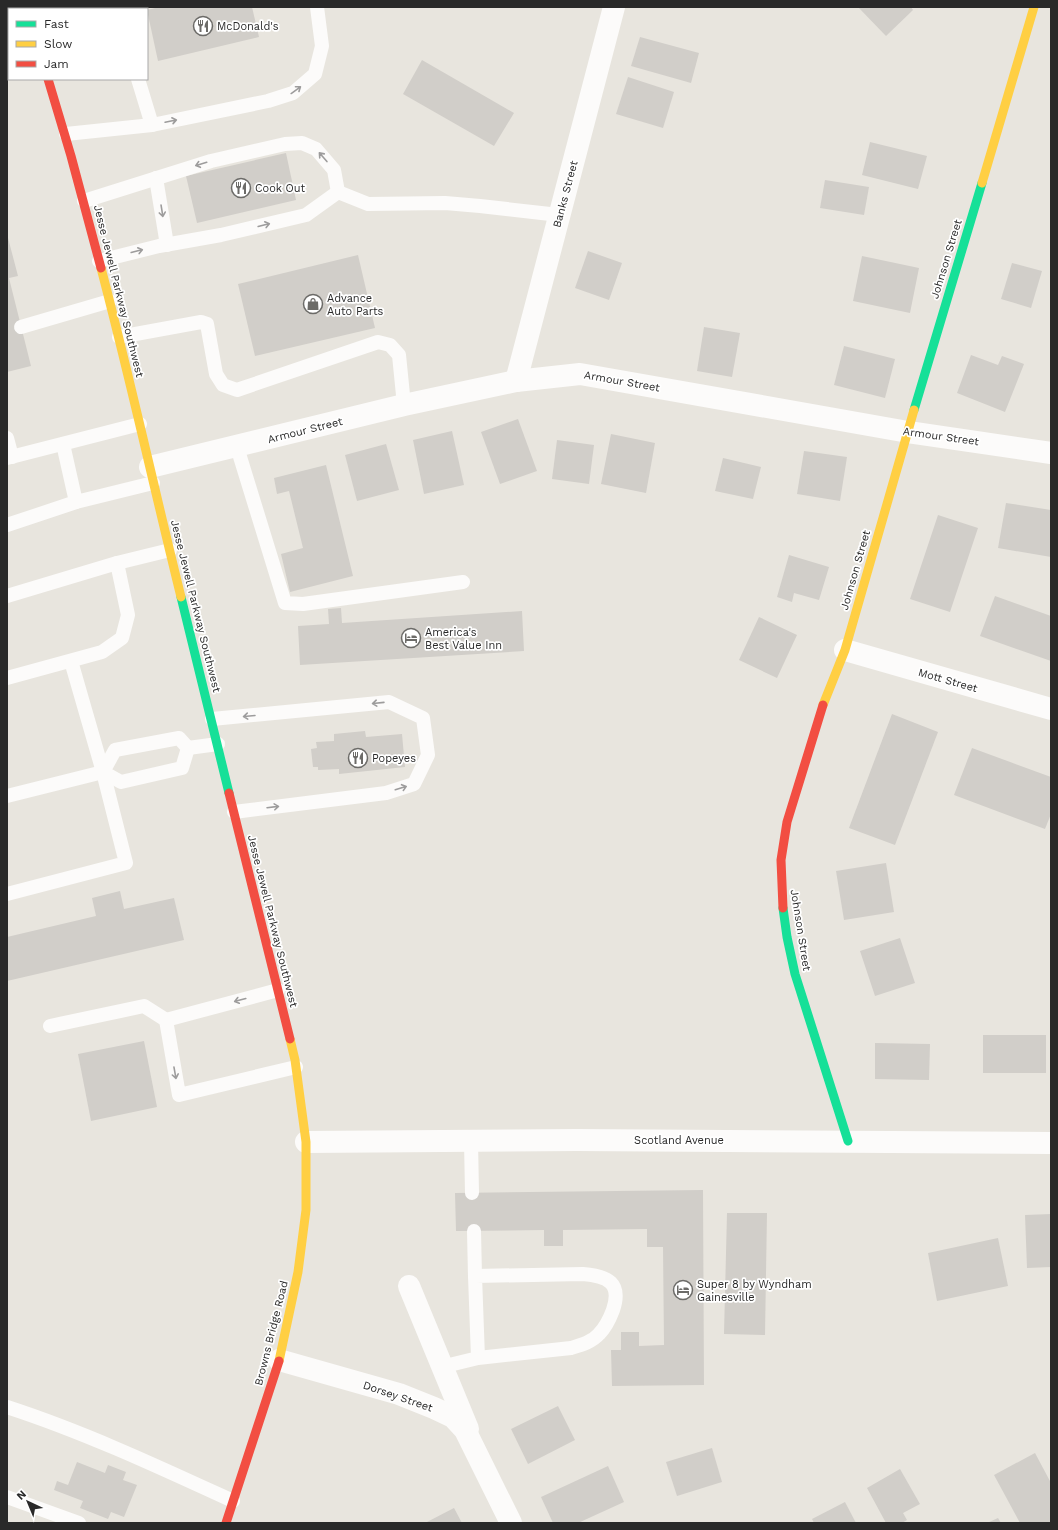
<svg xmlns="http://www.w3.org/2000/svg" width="1058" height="1530" viewBox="0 0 1058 1530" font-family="'Work Sans',sans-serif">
	<rect width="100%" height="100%" fill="#e8e5de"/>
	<g fill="#d1cec9">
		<polygon points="159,7 252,7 259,37 158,61 147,10"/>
		<polygon points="858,7 911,7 913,10 886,36"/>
		<polygon points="640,37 699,53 691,83 631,66"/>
		<polygon points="422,60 514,113 494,146 403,94"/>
		<polygon points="628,77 674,92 663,128 616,114"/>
		<polygon points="870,142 927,156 918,189 862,175"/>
		<polygon points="286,153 296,200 197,223 186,176"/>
		<polygon points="825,180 869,187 864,215 820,208"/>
		<polygon points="7,234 18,276 9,278 31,366 7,372"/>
		<polygon points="588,251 622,263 609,300 575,288"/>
		<polygon points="358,255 375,328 255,356 238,284"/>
		<polygon points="862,256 919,268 910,313 853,301"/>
		<polygon points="1012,263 1042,271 1031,308 1001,299"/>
		<polygon points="704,327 740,333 732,377 697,371"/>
		<polygon points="844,346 895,359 885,398 834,385"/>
		<polygon points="971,355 998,365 1002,356 1024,364 1005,412 957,393"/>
		<polygon points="518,419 537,471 500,484 481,432"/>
		<polygon points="452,431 464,485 424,494 413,440"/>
		<polygon points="611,434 655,443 646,493 601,484"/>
		<polygon points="557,440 594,445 589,484 552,479"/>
		<polygon points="386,444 399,490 357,501 345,455"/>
		<polygon points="804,451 847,457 840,501 797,494"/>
		<polygon points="723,458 761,467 753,499 715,491"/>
		<polygon points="326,465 353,576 290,592 281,554 303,548 289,491 277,494 274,478"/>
		<polygon points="1006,503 1051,510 1051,557 998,548"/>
		<polygon points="938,515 978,528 950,612 910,599"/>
		<polygon points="789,555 829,567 819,600 794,593 792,602 777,597"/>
		<polygon points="995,596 1051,616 1051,661 980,636"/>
		<polygon points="341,608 342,623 522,611 524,651 300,665 298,626 329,624 328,609"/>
		<polygon points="759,617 797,635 777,678 739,660"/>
		<polygon points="892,714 938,732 895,845 849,828"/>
		<polygon points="365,731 366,737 402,734 405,767 339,774 339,769 318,770 318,767 313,767 311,749 317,748 316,742 334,741 334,734"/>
		<polygon points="972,748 1051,777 1051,814 1045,829 954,795"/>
		<polygon points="886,863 894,912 844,920 836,871"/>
		<polygon points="120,891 124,909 174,898 184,940 7,981 7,937 96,916 92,898"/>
		<polygon points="900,938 915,983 875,996 860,951"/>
		<rect x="983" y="1035" width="63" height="38"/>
		<polygon points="144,1041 157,1107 91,1121 78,1054"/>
		<polygon points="875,1043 930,1044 929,1080 875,1079"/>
		<polygon points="703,1190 704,1385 612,1386 611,1350 621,1350 621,1332 639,1332 639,1346 664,1345 663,1247 647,1247 647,1229 563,1230 563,1246 544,1246 544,1230 456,1231 455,1193"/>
		<polygon points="727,1213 767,1213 765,1335 724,1334"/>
		<polygon points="1051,1214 1051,1267 1027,1268 1025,1215"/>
		<polygon points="998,1238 1008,1286 937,1301 928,1253"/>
		<polygon points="558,1406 575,1440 528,1464 511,1429"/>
		<polygon points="712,1448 722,1482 677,1496 666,1462"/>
		<polygon points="1035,1453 1051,1483 1051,1523 1020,1523 994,1475"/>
		<polygon points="77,1462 105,1473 108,1465 126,1472 123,1480 137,1485 124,1517 111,1512 108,1519 80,1508 83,1501 54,1490 57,1481 68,1485"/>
		<polygon points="608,1466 624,1502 578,1523 553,1523 541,1497"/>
		<polygon points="900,1469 920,1504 903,1513 907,1520 902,1523 886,1523 867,1488"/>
		<polygon points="845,1502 856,1523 814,1523 812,1519"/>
		<polygon points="454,1508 462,1523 425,1523"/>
		<polygon points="998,1518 1001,1523 987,1523"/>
	</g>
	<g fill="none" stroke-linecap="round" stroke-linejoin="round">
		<g stroke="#fcfbfa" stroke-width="14">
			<polyline points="116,7 117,9"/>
			<polyline points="138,79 152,125 268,101 293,93 315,74 322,46 317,7"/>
			<polyline points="66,134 152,125"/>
			<polyline points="156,178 167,245"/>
			<polyline points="338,192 368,204 445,203 480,206 559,215"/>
			<polyline points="84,201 211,161 285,144 302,143 316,149 334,170 338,192"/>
			<polyline points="99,261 159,246 221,235 306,215 338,192"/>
			<polyline points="21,327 110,301"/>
			<polyline points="119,337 201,322 207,324 216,374 223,385 237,390 378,342 390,345 399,355 404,405"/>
			<polyline points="7,438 12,457"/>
			<polyline points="63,444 76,502 153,483"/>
			<polyline points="237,447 285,603 303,604 463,582"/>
			<polyline points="7,458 140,424"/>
			<polyline points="7,525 76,502"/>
			<polyline points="7,596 117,563 170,550"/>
			<polyline points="7,678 102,652 122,638 128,615 117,563"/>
			<polyline points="212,719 389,702 423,718 428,755 414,784 386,793 234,812"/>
			<polygon points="179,738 188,748 182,768 121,782 103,772 115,750"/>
			<polyline points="188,748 218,744"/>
			<polyline points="7,796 103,772"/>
			<polyline points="7,894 126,863 103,772 71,661"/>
			<polyline points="278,990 166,1020 179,1095 296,1067"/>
			<polyline points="50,1026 144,1006 166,1020"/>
			<polyline points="471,1141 472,1193"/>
			<polyline points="474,1231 475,1276"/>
			<path d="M441,1367L478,1358L571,1348C581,1345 592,1342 599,1334C605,1328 610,1318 613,1310C622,1283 608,1276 583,1274L475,1276L478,1358"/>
			<path d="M7,1407C84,1432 159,1467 233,1501"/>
			<polyline points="7,1497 79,1523"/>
		</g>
		<g stroke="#fcfbfa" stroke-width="22">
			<polyline points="516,381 614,7"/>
			<polyline points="150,467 404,405 516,381 580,374 908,432 1051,453"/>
			<polyline points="845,650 1051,709"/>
			<polyline points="306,1142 577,1140 1051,1143"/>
			<polyline points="409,1286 468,1429"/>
			<polyline points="279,1360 399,1394 434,1408 453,1417 465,1430 511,1523"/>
		</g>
		<g stroke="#16e098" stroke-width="9">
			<polyline points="914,410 982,183"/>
			<polyline points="181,597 229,793"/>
			<polyline points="783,908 787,937 795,974 848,1141"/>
		</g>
		<g stroke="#ffcf43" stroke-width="9">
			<polyline points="25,7 25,9"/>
			<polyline points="982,183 1034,7"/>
			<path d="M101,268C130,378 154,488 181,597"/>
			<polyline points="823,705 845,650 914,410"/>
			<polyline points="279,1361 298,1272 306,1210 306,1142 295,1060 290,1039"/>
		</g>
		<g stroke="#f24e42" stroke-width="9">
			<polyline points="48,79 71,156 101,268"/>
			<polyline points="229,793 290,1039"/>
			<polyline points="783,908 781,860 787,822 823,705"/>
			<polyline points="226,1523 279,1361"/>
		</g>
	</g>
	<defs><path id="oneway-shaft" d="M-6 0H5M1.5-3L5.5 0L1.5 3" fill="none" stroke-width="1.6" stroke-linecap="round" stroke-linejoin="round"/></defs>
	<g stroke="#9d9c9c">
		<use href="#oneway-shaft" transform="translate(296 90) rotate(-36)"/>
		<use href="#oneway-shaft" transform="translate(171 121) rotate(-12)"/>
		<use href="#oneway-shaft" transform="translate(323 157) rotate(-131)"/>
		<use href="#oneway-shaft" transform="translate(201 164) rotate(163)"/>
		<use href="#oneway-shaft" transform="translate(162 211) rotate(81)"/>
		<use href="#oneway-shaft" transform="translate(264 225) rotate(-14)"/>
		<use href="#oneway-shaft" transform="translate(137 251) rotate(-14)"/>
		<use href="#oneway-shaft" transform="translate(378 703) rotate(174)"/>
		<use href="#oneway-shaft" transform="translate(249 716) rotate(175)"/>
		<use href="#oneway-shaft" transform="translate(401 788) rotate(-17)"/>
		<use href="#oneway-shaft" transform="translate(273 807) rotate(-7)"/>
		<use href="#oneway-shaft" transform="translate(240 1000) rotate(165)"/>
		<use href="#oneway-shaft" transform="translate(175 1073) rotate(80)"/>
	</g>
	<defs>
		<symbol id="restaurant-ring" viewBox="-11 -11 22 22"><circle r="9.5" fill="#fff" stroke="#6c6b68" stroke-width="1.5"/><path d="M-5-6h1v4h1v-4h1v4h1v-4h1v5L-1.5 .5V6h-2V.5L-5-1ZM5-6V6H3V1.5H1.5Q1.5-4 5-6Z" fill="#6c6b68"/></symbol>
		<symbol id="shop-ring" viewBox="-11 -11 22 22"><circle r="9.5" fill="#fff" stroke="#6c6b68" stroke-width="1.5"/><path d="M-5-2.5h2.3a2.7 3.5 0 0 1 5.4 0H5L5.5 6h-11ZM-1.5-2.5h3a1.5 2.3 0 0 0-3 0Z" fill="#6c6b68"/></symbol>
		<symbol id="hotel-ring" viewBox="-11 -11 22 22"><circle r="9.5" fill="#fff" stroke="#6c6b68" stroke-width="1.5"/><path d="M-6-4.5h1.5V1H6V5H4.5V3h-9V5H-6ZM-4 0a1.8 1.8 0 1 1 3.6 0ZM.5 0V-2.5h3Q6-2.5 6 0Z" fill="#6c6b68"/></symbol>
	</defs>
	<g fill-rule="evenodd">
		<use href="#restaurant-ring" x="192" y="15" width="22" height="22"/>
		<use href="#restaurant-ring" x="230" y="177" width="22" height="22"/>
		<use href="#shop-ring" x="302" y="293" width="22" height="22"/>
		<use href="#hotel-ring" x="400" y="627" width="22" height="22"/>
		<use href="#restaurant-ring" x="347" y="747" width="22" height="22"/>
		<use href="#hotel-ring" x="672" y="1279" width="22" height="22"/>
	</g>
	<g text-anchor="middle" stroke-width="3.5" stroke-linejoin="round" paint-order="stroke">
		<g font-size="11" fill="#292929" stroke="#fff" text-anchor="start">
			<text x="217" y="30">McDonald's</text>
			<text x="255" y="192">Cook Out</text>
			<text x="327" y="302">Advance<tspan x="327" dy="13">Auto Parts</tspan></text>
			<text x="425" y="636">America's<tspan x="425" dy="13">Best Value Inn</tspan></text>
			<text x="372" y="762">Popeyes</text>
			<text x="697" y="1288">Super 8 by Wyndham<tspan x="697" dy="13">Gainesville</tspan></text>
		</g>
		<g font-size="11" fill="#292929" stroke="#fff">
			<text transform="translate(565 194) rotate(-75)" y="4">Banks Street</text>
			<text transform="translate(946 259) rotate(-73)" y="4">Johnson Street</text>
			<text transform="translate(119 291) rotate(76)" y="4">Jesse Jewell Parkway Southwest</text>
			<text transform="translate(622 381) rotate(10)" y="4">Armour Street</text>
			<text transform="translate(305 430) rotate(-14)" y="4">Armour Street</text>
			<text transform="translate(941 436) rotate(8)" y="4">Armour Street</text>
			<text transform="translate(855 570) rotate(-74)" y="4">Johnson Street</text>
			<text transform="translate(196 606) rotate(76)" y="4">Jesse Jewell Parkway Southwest</text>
			<text transform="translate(948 680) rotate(16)" y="4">Mott Street</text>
			<text transform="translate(273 921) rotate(76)" y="4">Jesse Jewell Parkway Southwest</text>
			<text transform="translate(801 930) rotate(81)" y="4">Johnson Street</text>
			<text x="679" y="1144">Scotland Avenue</text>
			<text transform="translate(271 1333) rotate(-76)" y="4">Browns Bridge Road</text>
			<text transform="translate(398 1396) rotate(19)" y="4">Dorsey Street</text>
		</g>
	</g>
	<rect width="1058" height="1530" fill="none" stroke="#292929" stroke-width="16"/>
	<rect x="8" y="8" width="140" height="72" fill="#ffffff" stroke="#a9a9a9"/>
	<rect x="16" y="21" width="20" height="6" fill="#16e098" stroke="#a9a9a9"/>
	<text x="44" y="28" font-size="12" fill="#292929">Fast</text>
	<rect x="16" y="41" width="20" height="6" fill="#ffcf43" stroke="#a9a9a9"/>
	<text x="44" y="48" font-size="12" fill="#292929">Slow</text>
	<rect x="16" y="61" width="20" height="6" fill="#f24e42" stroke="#a9a9a9"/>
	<text x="44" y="68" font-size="12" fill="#292929">Jam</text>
	<g transform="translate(28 1502) rotate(316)" stroke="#ffffff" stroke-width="3" paint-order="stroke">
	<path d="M0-3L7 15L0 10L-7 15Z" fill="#292929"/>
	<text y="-6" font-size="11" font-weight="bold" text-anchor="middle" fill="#292929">N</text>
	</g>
</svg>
